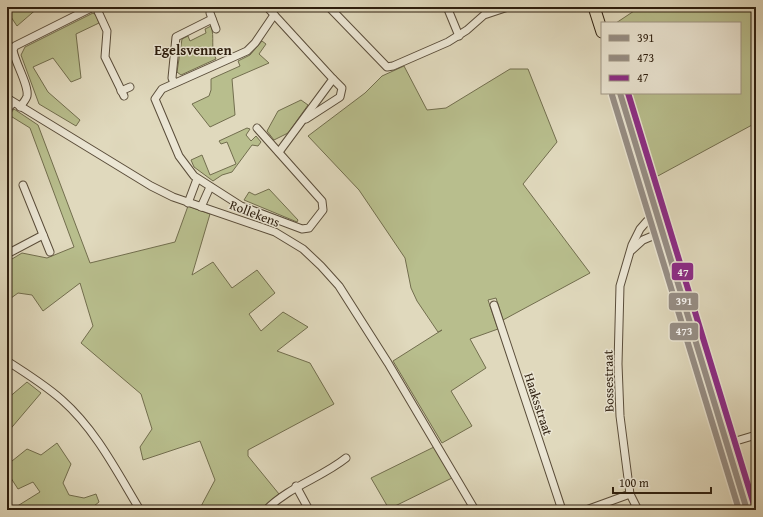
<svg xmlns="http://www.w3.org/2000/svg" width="763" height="517" viewBox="0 0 763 517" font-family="'Gentium Book Plus',serif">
	<rect width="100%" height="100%" fill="#e0d9bd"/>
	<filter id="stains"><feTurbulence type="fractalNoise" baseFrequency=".005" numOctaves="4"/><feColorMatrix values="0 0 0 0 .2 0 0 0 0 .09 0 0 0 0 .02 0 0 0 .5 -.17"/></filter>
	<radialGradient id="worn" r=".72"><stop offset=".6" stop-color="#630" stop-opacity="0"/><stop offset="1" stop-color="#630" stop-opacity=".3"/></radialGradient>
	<g fill="#b8be8d" stroke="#726e4e">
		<polygon points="7,7 39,7 17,26 7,11"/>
		<polygon points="640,7 756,7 756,148 752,125 656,177 631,93 740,93 740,23 616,23"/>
		<polygon points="93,13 96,15 99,23 76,34 81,78 71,82 53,58 33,67 48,92 80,120 76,126 39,104 21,55 25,47"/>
		<path d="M211,26C215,38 210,46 216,59L181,75L177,72L182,39L188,36L190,41L206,33L205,29Z"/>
		<polygon points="262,41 266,44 259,54 269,63 232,79 235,115 210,127 192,104 209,96 211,90 211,79 240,66 238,61 250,55"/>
		<polygon points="404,66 427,110 446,108 510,69 528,69 557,142 523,184 590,273 503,320 496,298 488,300 498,329 470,339 486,368 451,391 472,426 442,443 393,361 442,330 438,332 417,301 411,288 405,258 359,190 308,136 365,93 382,76"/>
		<polygon points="301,100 308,105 288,133 274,140 267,131 278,111"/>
		<polygon points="14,109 38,125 90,263 175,242 188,206 210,214 192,275 213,262 232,288 257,270 275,293 249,314 261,331 283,312 308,327 277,351 310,363 334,404 248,450 248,456 279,494 260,510 199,510 215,480 200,441 143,460 140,447 152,429 141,394 81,343 93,326 80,283 43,311 32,295 18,293 7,301 7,262 22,253 47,258 74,247 30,128 9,115"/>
		<polygon points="247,128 250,129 246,135 251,141 256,136 261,142 258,146 252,145 232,172 222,175 213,181 194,167 191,160 202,155 210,175 236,164 227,142 221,144 219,141"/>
		<polygon points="269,189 298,220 297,222 244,200 249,192 255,195"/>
		<polygon points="27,382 41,393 7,433 7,399"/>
		<polygon points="57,443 71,464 63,483 69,495 84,498 96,494 99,502 89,510 11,510 40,492 33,482 18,489 7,472 7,465 27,449 41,455"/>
		<polygon points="434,447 452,478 389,509 371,478"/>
	</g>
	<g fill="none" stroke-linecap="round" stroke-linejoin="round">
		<defs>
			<g id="street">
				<polyline points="96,7 107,31 105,57 124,96"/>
				<polyline points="267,7 333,79 279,152"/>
				<polyline points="329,7 387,67 393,66 448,42 467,30 484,15 508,7"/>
				<polyline points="447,7 459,36"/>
				<polyline points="210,13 216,29"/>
				<polyline points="174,83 172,78 176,37 212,19"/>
				<polyline points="121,91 130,87"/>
				<polyline points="7,98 151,186 173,197 275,232 303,249 321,266 339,286 388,363 475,510"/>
				<path d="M20,107C22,104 26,100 27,96C29,85 15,63 13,50L15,46L93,7"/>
				<polyline points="7,109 13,103"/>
				<polyline points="306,119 340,97 342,88 333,79"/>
				<polyline points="257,128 322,201 323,210 309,228 302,229 241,206 194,176 179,156 155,99 162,89 247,51 255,43 274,15"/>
				<polyline points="23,185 50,252"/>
				<polyline points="188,203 197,179"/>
				<polyline points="201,207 210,187"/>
				<polyline points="632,250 643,240 662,232"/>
				<polyline points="7,254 43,235"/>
				<polyline points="494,305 562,510"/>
				<path d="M7,361C26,373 45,385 62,400C96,430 117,472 140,510"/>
				<polyline points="726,444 756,435"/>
				<polyline points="296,486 309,510"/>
				<path d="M266,510C290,486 321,478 346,458"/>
				<polyline points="586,510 630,494"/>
				<polyline points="638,510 630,494 620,416 618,364 620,286 632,245 640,229 647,221 658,217"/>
			</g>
			<g id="primary">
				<polyline points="594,7 602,32"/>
				<polyline points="620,93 747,510"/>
			</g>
		</defs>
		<use href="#street" stroke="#5a4d3a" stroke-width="9"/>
		<use href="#primary" stroke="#2d1e0e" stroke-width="13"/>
		<use href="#street" stroke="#ebe6d4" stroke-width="7"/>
		<use href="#primary" stroke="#e0d9bd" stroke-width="11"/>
		<defs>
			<polyline id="bus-1" points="620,93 747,510"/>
			<polyline id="bus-2" points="612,95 739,510"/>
			<polyline id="bus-3" points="628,93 755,508"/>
		</defs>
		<use href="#bus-1" stroke="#ebe6d4" stroke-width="9"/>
		<use href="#bus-2" stroke="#ebe6d4" stroke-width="9"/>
		<use href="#bus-3" stroke="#ebe6d4" stroke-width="9"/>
		<use href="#bus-1" stroke="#968e86" stroke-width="6"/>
		<use href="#bus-2" stroke="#968e86" stroke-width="6"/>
		<use href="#bus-3" stroke="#8c2b87" stroke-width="6"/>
	</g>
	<g text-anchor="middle" stroke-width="3" stroke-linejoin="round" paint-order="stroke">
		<g font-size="13" fill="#2d1e0e" stroke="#ebe6d4">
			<text transform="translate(255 213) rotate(21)" y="5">Rollekens</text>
			<text transform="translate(608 381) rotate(-91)" y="5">Bossestraat</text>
			<text transform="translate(539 404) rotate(72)" y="5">Haaksstraat</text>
		</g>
		<g font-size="14" font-weight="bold" fill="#2d1e0e" stroke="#ebe6d4">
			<text x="193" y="55">Egelsvennen</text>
		</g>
	</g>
	<g stroke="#ebe6d4" stroke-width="1.5">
		<rect x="671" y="262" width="23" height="19" rx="4" fill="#8c2b87"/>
		<rect x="668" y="292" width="31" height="19" rx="4" fill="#968e86"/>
		<rect x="669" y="322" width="30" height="19" rx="4" fill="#968e86"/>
	</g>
	<g font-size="11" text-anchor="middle" font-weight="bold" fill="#fff">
		<text x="683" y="276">47</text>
		<text x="684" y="305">391</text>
		<text x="684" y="335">473</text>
	</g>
	<rect width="763" height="517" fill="none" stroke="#e0d9bd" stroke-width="24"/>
	<rect x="8" y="8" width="747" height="501" fill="none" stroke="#2d1e0e" stroke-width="2"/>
	<rect x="12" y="12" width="739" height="493" fill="none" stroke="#2d1e0e"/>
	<rect x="601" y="22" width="140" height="72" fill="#ebe6d4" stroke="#9f9685"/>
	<rect x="609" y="35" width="20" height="6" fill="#968e86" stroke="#9f9685"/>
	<text x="637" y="42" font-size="12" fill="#2d1e0e">391</text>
	<rect x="609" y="55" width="20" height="6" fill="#968e86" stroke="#9f9685"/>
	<text x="637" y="62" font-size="12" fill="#2d1e0e">473</text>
	<rect x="609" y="75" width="20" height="6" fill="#8c2b87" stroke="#9f9685"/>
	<text x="637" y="82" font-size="12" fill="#2d1e0e">47</text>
	<path d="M613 487v6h98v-6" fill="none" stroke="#2d1e0e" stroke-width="2"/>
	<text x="619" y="487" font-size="12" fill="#2d1e0e" stroke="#ebe6d4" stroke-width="3" paint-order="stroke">100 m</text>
	<rect width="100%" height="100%" filter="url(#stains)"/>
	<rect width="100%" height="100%" fill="url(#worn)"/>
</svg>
